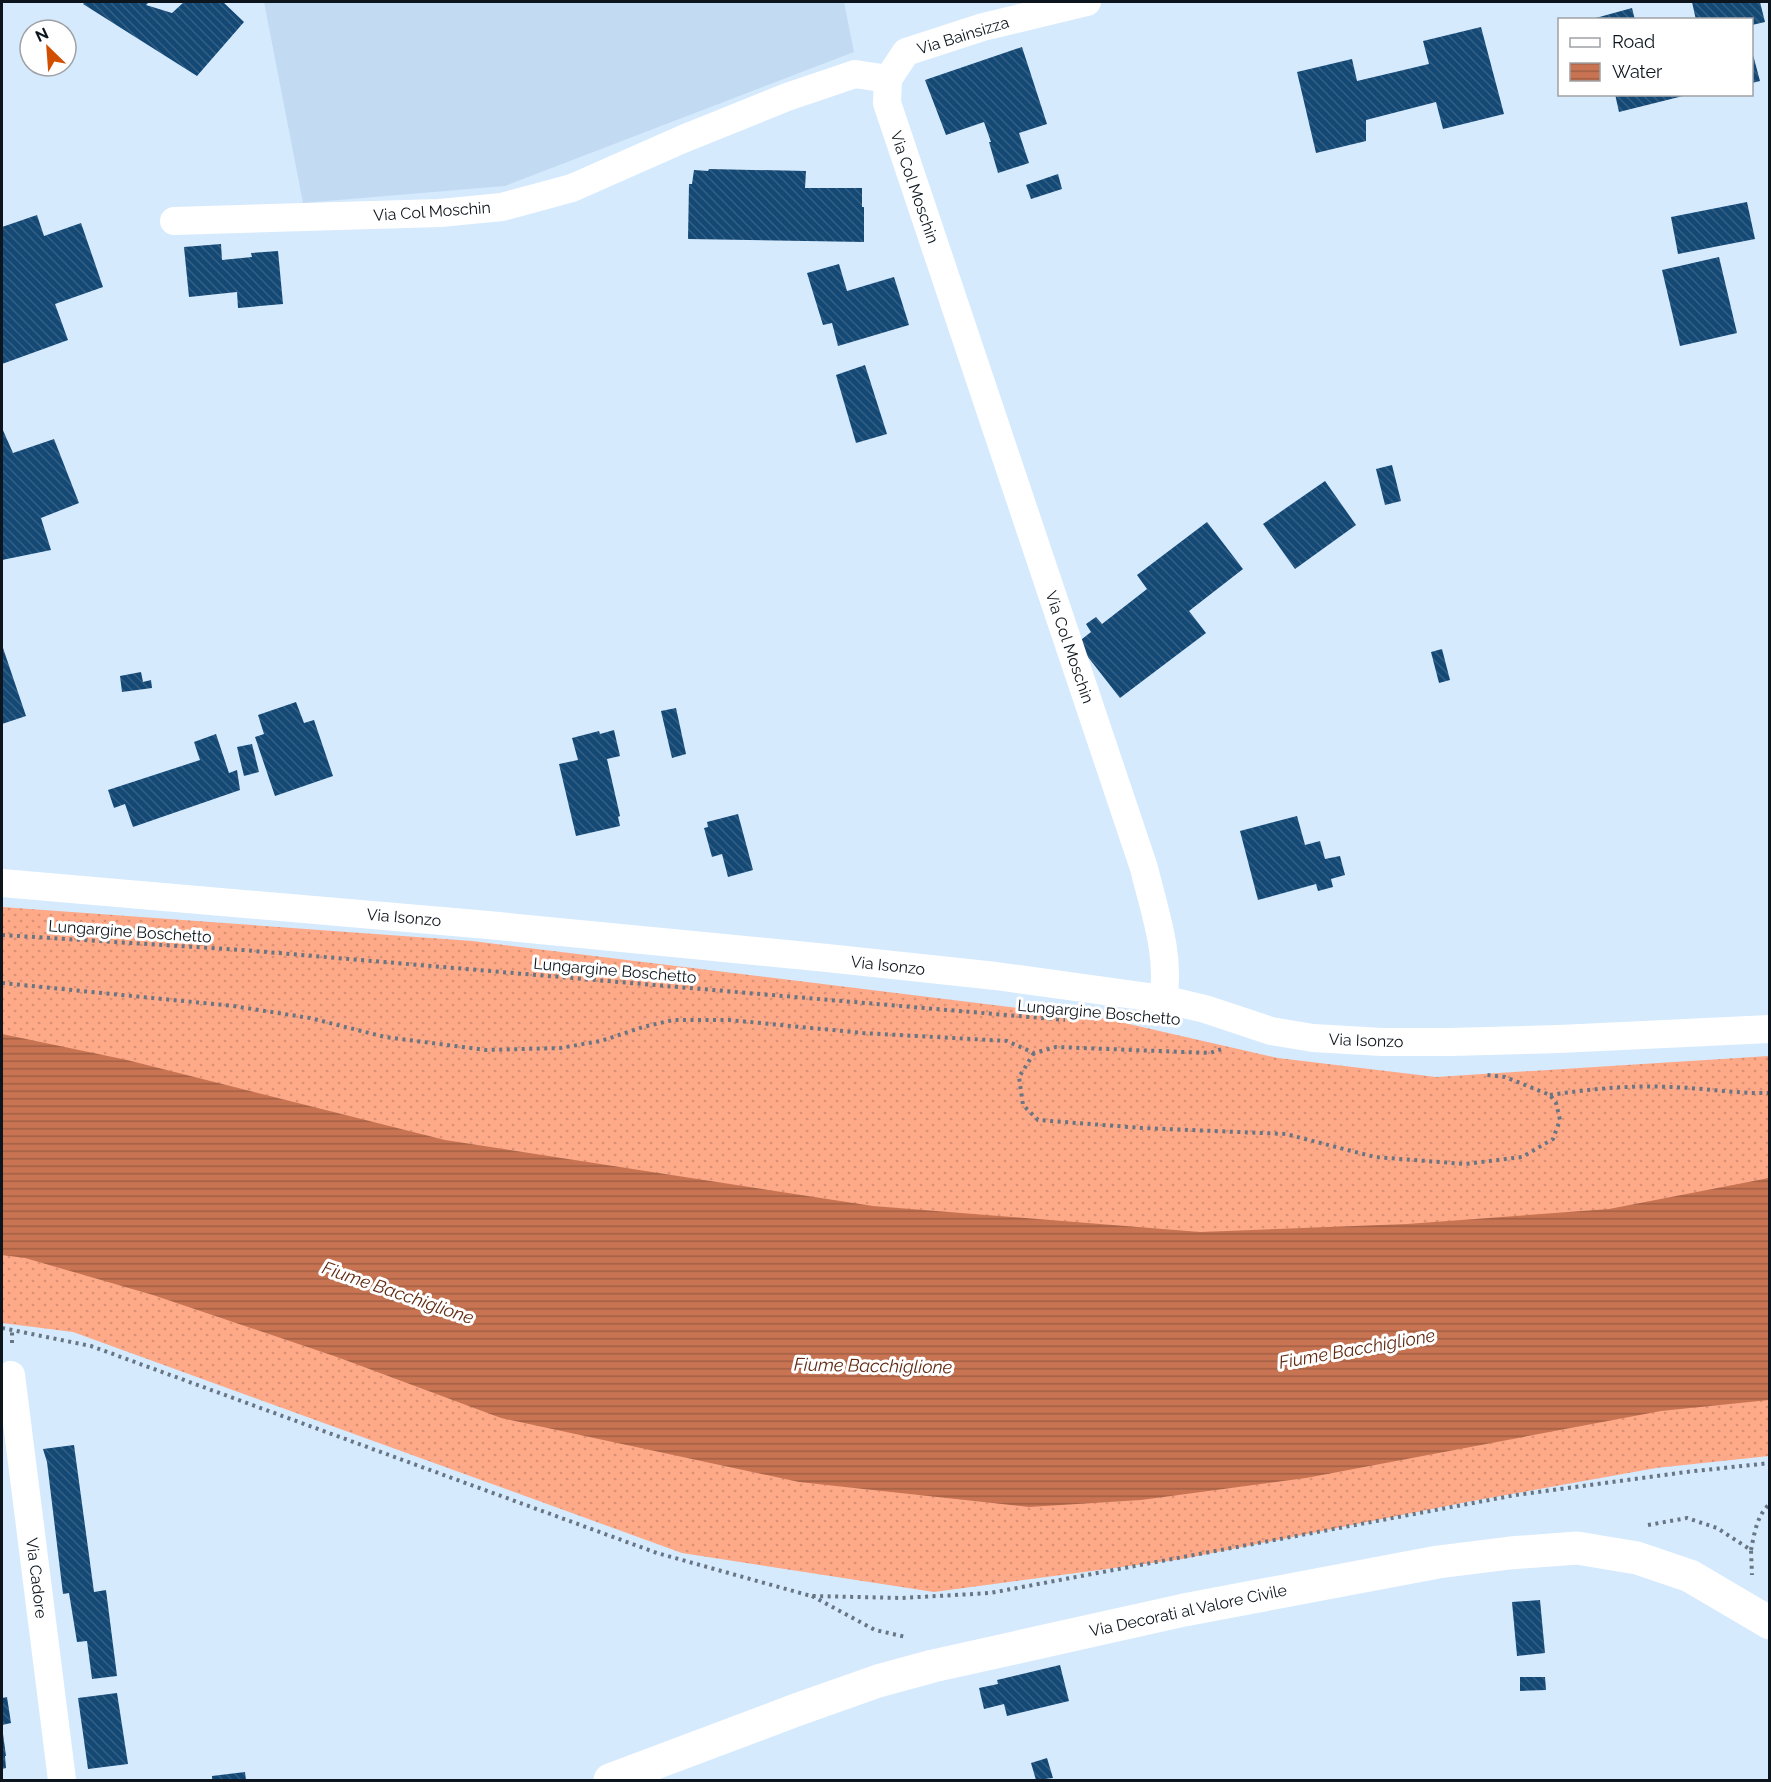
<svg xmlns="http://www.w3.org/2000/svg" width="1771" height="1782" viewBox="0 0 1771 1782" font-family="Raleway,sans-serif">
	<defs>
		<pattern id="grass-dots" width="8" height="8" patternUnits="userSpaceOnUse" patternTransform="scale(1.5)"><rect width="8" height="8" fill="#fea988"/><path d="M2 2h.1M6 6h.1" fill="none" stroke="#d89175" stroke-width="1.8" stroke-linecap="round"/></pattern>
		<pattern id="water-rules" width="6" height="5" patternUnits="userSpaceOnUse" patternTransform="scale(1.5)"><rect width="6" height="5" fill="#c87452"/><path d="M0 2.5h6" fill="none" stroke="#a15e43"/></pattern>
		<pattern id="building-back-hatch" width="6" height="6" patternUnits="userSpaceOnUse" patternTransform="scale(1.5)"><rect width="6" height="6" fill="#144875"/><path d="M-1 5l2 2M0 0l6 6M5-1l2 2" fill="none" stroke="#345f83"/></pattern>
	</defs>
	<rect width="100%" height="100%" fill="#d6eafe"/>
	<polygon fill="#c2dbf2" points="264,2 844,2 854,52 505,186 303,203"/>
	<polygon fill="url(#grass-dots)" points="2,907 472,941 1107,1019 1278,1058 1436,1077 1769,1056 1769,1456 1656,1468 1467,1502 1182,1559 934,1592 682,1553 73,1332 2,1323"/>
	<polygon fill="url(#water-rules)" points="2,1034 127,1060 445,1140 873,1206 1200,1232 1407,1224 1609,1209 1769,1178 1769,1400 1661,1411 1306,1478 1141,1500 1029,1507 799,1482 501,1418 337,1357 153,1295 25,1258 2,1255"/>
	<g fill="url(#building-back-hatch)">
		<polygon points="85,2 149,2 146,5 172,13 184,2 223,2 244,22 197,76 83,4"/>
		<polygon points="1692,2 1760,2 1765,22 1752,25 1752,20 1696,20"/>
		<polygon points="1632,8 1635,20 1592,20 1592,19"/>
		<polygon points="1481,27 1504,114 1443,129 1436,102 1366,120 1366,141 1316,153 1297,72 1352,59 1357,81 1429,64 1423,41"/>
		<polygon points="1022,47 1047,124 1019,133 1029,163 998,173 989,142 991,142 984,122 946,135 925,80"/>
		<polygon points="1752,51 1760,81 1752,83"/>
		<polygon points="1615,94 1687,94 1687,95 1619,112"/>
		<polygon points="709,169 806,171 805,188 862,188 862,207 864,207 864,242 688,239 689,184 692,184 694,170 708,171"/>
		<polygon points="1058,174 1062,189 1031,199 1026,185"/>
		<polygon points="1747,202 1755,239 1678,254 1671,217"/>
		<polygon points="37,215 44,236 81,223 103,287 55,304 68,340 2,364 2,227"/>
		<polygon points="221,244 222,260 252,257 251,253 278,251 283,304 238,308 237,292 189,297 184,247"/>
		<polygon points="1719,257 1737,333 1680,346 1662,270"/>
		<polygon points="839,264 847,291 894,277 909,325 838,346 832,323 823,325 807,273"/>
		<polygon points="865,365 887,434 856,443 836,375"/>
		<polygon points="2,428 13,453 54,439 79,503 41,518 51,550 2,560"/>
		<polygon points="1392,465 1401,501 1385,505 1376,469"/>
		<polygon points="1325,481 1356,525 1295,569 1263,524"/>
		<polygon points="1207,522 1243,569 1189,611 1206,633 1120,698 1077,643 1091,632 1086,624 1096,617 1102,624 1147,589 1137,575"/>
		<polygon points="2,645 26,716 2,724"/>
		<polygon points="1442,649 1450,680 1439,683 1431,652"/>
		<polygon points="141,672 143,682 151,680 152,688 122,692 120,676"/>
		<polygon points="296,702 304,723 314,720 333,776 275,796 255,737 264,734 258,715"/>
		<polygon points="676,708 686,754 672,758 661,711"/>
		<polygon points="614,730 620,756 607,759 620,816 618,817 620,826 576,836 559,764 578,760 572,738 599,731 600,734"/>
		<polygon points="216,734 229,773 237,770 240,790 133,827 125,804 114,808 108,790 200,760 194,742"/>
		<polygon points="252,744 259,772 244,776 237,747"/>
		<polygon points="738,814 753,870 728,877 722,854 712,857 704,828 708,827 707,822"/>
		<polygon points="1297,816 1305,845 1320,841 1325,859 1340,856 1345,875 1331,879 1333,887 1318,891 1316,884 1258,900 1240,831"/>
		<polygon points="74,1445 94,1592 106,1590 117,1676 92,1679 87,1641 77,1642 69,1593 63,1594 47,1462 43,1449"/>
		<polygon points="1540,1600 1545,1653 1517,1656 1512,1602"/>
		<polygon points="1060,1665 1069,1701 1007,1716 1004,1704 984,1709 979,1688 998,1684 997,1680"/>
		<polygon points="1520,1677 1545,1677 1546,1690 1520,1691"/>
		<polygon points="117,1693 128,1764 88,1769 78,1698"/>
		<polygon points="7,1697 11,1723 2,1725 2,1698"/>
		<polygon points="2,1734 3,1734 6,1756 5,1756 6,1768 2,1769"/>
		<polygon points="1047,1758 1053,1778 1036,1780 1031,1763"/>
		<polygon points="245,1772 246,1780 212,1780 212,1776"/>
	</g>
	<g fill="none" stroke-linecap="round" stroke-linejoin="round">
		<g stroke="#687683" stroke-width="4" stroke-dasharray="3 4.5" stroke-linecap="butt">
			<polyline points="2,935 243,950 1065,1020"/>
			<polyline points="2,983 233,1006 310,1018 385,1037 486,1050 560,1048 601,1041 643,1027 673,1020 729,1020 863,1033 1007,1041 1034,1053 1056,1047 1210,1053 1222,1049"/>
			<polyline points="1034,1053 1019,1077 1023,1105 1038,1120 1142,1128 1286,1134 1375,1157 1465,1164 1522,1157 1553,1139 1560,1120 1556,1103 1550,1095 1505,1077 1487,1075"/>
			<path d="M1550,1095C1590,1089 1631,1085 1671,1087C1704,1088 1737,1094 1770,1093"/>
			<polyline points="2,1328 91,1346 657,1553 811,1596 902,1598 990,1593 1516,1495 1686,1472 1770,1463"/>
			<polyline points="12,1343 12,1329"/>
			<polyline points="1648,1525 1687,1518 1717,1528 1751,1550 1752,1575"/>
			<path d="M1751,1550C1754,1535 1757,1514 1770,1504"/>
			<polyline points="812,1596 875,1630 906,1637"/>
		</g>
		<g stroke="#fff" stroke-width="28">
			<path d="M888,79L887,103L1144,868C1154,910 1171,956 1163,999"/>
			<polyline points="888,79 906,52 983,27 1087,2"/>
			<polyline points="174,221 440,213 502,207 572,188 683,139 787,97 855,74 888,79"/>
			<polyline points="2,883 488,925 827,958 996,976 1163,999 1205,1009 1271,1031 1313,1038 1382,1042 1450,1042 1559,1039 1770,1029"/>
			<polyline points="11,1375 62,1780"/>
		</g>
		<polyline stroke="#fff" stroke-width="33" points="610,1780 796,1710 878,1681 933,1666 1184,1610 1438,1562 1510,1553 1577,1548 1637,1558 1690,1576 1770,1623"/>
	</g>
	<g text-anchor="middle" stroke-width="6" stroke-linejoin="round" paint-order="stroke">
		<g font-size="16" fill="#0c151d" stroke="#fff">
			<text transform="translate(963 35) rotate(-17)" y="6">Via Bainsizza</text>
			<text transform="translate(915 187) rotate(71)" y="6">Via Col Moschin</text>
			<text transform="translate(432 211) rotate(-4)" y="6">Via Col Moschin</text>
			<text transform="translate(1070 647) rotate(71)" y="6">Via Col Moschin</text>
			<text transform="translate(404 917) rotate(5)" y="6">Via Isonzo</text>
			<text transform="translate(130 931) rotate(4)" y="6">Lungargine Boschetto</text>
			<text transform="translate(888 965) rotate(6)" y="6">Via Isonzo</text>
			<text transform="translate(615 970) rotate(5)" y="6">Lungargine Boschetto</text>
			<text transform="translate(1099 1012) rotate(5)" y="6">Lungargine Boschetto</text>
			<text transform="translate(1366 1040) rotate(2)" y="6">Via Isonzo</text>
			<text transform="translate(37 1578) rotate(83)" y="6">Via Cadore</text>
			<text transform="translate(1188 1610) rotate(-12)" y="6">Via Decorati al Valore Civile</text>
		</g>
		<g font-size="18" font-style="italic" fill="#622a12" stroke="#fff">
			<text transform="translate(398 1293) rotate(19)" y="6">Fiume Bacchiglione</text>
			<text transform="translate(1357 1349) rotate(-10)" y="6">Fiume Bacchiglione</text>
			<text transform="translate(873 1366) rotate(1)" y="6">Fiume Bacchiglione</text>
		</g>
	</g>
	<rect width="1771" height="1782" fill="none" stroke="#0c151d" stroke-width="6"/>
	<rect x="1558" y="18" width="195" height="78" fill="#ffffff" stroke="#9ea1a5" stroke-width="1.5"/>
	<rect x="1570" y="38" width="30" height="9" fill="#ffffff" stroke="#9ea1a5" stroke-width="1.5"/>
	<text x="1612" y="48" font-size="18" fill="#0c151d">Road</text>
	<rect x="1570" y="63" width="30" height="18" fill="url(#water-rules)" stroke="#9ea1a5" stroke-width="1.5"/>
	<text x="1612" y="78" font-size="18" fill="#0c151d">Water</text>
	<g transform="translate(48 48) rotate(335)"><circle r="28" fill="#ffffff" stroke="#9ea1a5" stroke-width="1.5"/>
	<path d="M0-4.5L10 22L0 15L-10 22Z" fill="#d24f00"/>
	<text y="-9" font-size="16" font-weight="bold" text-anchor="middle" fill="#0c151d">N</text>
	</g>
</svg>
